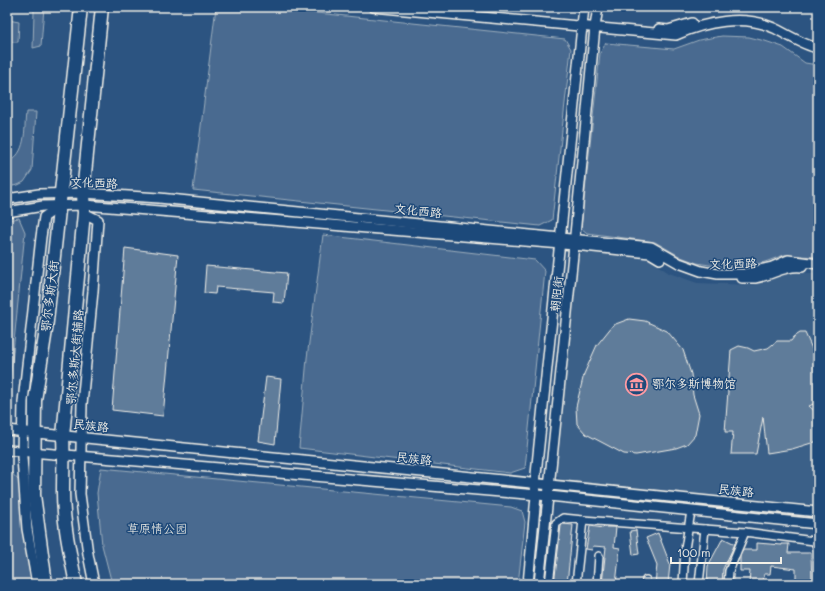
<svg xmlns="http://www.w3.org/2000/svg" width="825" height="591" viewBox="0 0 825 591" font-family="Mali,'LXGW WenKai TC',sans-serif">
	<rect width="100%" height="100%" fill="#2c5481"/>
	<filter id="ink" filterUnits="userSpaceOnUse"><feTurbulence type="fractalNoise" baseFrequency=".025" numOctaves="2"/><feDisplacementMap in="SourceGraphic" scale="8" xChannelSelector="R" yChannelSelector="G"/><feConvolveMatrix kernelMatrix="1 2 1 2 8 2 1 2 1" color-interpolation-filters="sRGB"/></filter>
	<g filter="url(#ink)">
		<polygon fill="#3b6088" points="585,251 648,259 669,273 697,283 753,285 770,280 789,271 818,274 818,505 563,481 559,478 553,472 577,256"/>
		<g fill="#496b90" stroke="#9eaebc">
			<polygon points="33,7 44,7 41,46 33,48 34,12"/>
			<polygon points="216,7 260,7 565,39 571,49 552,220 540,226 193,190"/>
			<polygon points="8,20 19,22 18,42 7,42"/>
			<polygon points="722,36 749,37 765,41 783,47 805,63 818,65 818,257 784,255 765,262 744,267 716,266 697,263 681,257 655,242 587,233 581,228 600,53 606,43 674,49 699,40"/>
			<path d="M26,112H36L32,170L24,182L18,185L7,187V162C27,155 24,130 26,112Z"/>
			<polygon points="7,115 11,116 8,141 7,141"/>
			<polygon points="19,218 25,232 7,412 7,220"/>
			<polygon points="323,235 535,260 545,271 525,468 510,473 299,448 307,358"/>
			<polygon points="7,468 21,483 34,584 7,584"/>
			<polygon points="101,468 511,507 522,511 525,522 518,584 112,584 102,545 97,493"/>
		</g>
		<g fill="#5e7b9a" stroke="#f4f1e8">
			<polygon points="125,248 178,255 163,416 112,410"/>
			<polygon points="206,266 287,273 284,303 273,302 274,292 216,287 215,294 204,293"/>
			<polygon points="629,319 645,321 667,331 683,350 691,374 693,395 699,414 695,435 687,444 676,448 636,455 624,454 586,434 577,424 576,407 584,374 597,345 613,325"/>
			<polygon points="800,333 805,333 818,362 818,402 809,406 818,414 818,434 817,435 818,441 792,449 767,453 763,417 756,454 731,454 733,432 725,432 731,350 739,346 748,348 754,351 768,348 777,341 791,341 794,337"/>
			<polygon points="266,377 281,379 275,444 258,441"/>
			<polygon points="563,524 573,525 567,584 554,584 561,526"/>
			<polygon points="590,526 603,528 604,527 616,527 614,547 620,548 616,584 602,584 606,547 593,546 592,550 586,549"/>
			<polygon points="636,530 639,554 633,555 630,531"/>
			<polygon points="658,533 670,564 668,584 655,584 657,565 646,538"/>
			<polygon points="723,538 735,544 723,569 722,584 707,584 708,566"/>
			<polygon points="757,543 782,545 782,544 789,544 788,553 811,553 812,584 796,584 796,569 771,566 770,574 764,574 763,584 749,584 750,571 740,571 740,556 743,550 757,550"/>
		</g>
		<g fill="none" stroke-linecap="round" stroke-linejoin="round">
			<defs>
				<g id="minor">
					<polyline points="583,520 745,532 814,541 818,548"/>
					<polyline points="646,580 646,584"/>
					<polyline points="549,584 556,523 563,518 583,520 576,584"/>
					<polyline points="597,584 599,556"/>
					<polyline points="683,584 685,549 691,511"/>
					<polyline points="699,584 705,529"/>
					<polyline points="728,584 729,571 745,532"/>
				</g>
				<g id="tertiary">
					<path d="M373,7L676,35C705,22 743,14 774,28C786,34 805,46 818,48"/>
					<polyline points="659,29 668,30 692,23"/>
					<polyline points="7,199 39,194 83,193 159,198 651,247 679,263 701,271 718,274 744,274 772,267 788,260 818,264"/>
					<polyline points="7,212 43,206 84,205 135,209 574,245 650,253 660,259"/>
					<polyline points="84,213 98,220 93,291 82,404 80,494 88,554 94,584"/>
					<path d="M742,278C747,278 751,278 755,278C772,275 785,265 802,267"/>
					<polyline points="7,430 818,512"/>
					<polyline points="7,450 549,496 818,524"/>
					<polyline points="37,584 27,529 22,457 23,402 41,237 44,217 60,206"/>
					<polyline points="528,584 536,496 535,484 584,7"/>
					<polyline points="539,584 574,245 595,27 598,7"/>
				</g>
				<g id="primary">
					<polyline points="46,584 34,495 35,400 46,330 81,7"/>
					<path d="M76,584C70,553 63,523 63,492C63,473 64,454 63,436L84,213L83,193L102,7"/>
				</g>
			</defs>
			<use href="#minor" stroke="#f4f1e8" stroke-width="10"/>
			<use href="#tertiary" stroke="#f4f1e8" stroke-width="12"/>
			<use href="#primary" stroke="#f4f1e8" stroke-width="15"/>
			<use href="#minor" stroke="#1f4a7a" stroke-width="7"/>
			<use href="#tertiary" stroke="#1f4a7a" stroke-width="9"/>
			<use href="#primary" stroke="#1f4a7a" stroke-width="12"/>
		</g>
	</g>
	<defs>
		<symbol id="museum-ring" viewBox="-11 -11 22 22"><circle r="9.5" fill="#1f4a7a" stroke="#ff9aa2" stroke-width="1.5"/><path d="M0-6L6-3V-2H-6V-3ZM-5-1h2V3h-2ZM-1-1h2V3h-2ZM3-1h2V3H3ZM-6 4H6V6H-6Z" fill="#ff9aa2"/></symbol>
	</defs>
	<g fill-rule="evenodd">
		<use href="#museum-ring" x="624" y="372" width="25" height="25"/>
	</g>
	<g text-anchor="middle" stroke-width="3" stroke-linejoin="round" paint-order="stroke">
		<g font-size="12" fill="#f4f1e8" stroke="#1f4a7a">
			<text transform="translate(94 183) rotate(2)" y="4">文化西路</text>
			<text transform="translate(418 211) rotate(6)" y="4">文化西路</text>
			<text transform="translate(733 264) rotate(-1)" y="4">文化西路</text>
			<text transform="translate(557 294) rotate(-84)" y="4">朝阳街</text>
			<text transform="translate(50 296) rotate(-83)" y="4">鄂尔多斯大街</text>
			<text transform="translate(75 357) rotate(-85)" y="4">鄂尔多斯大街辅路</text>
			<text transform="translate(91 426) rotate(6)" y="4">民族路</text>
			<text transform="translate(414 459) rotate(6)" y="4">民族路</text>
			<text transform="translate(736 491) rotate(6)" y="4">民族路</text>
		</g>
		<g font-size="12" fill="#f4f1e8" stroke="#1f4a7a" text-anchor="start">
			<text x="652" y="388">鄂尔多斯博物馆</text>
		</g>
		<g font-size="12" fill="#dadddb" stroke="#1f4a7a">
			<text x="157" y="533">草原情公园</text>
		</g>
	</g>
	<rect width="825" height="591" fill="none" stroke="#1f4a7a" stroke-width="24"/>
	<rect x="12" y="12" width="801" height="567" fill="none" stroke="#f4f1e8" stroke-width="1.5" filter="url(#ink)"/>
	<path d="M671 557v6h110v-6" fill="none" stroke="#f4f1e8" stroke-width="2"/>
	<text x="677" y="557" font-size="12" fill="#f4f1e8" stroke="#1f4a7a" stroke-width="3" paint-order="stroke">100 m</text>
</svg>
